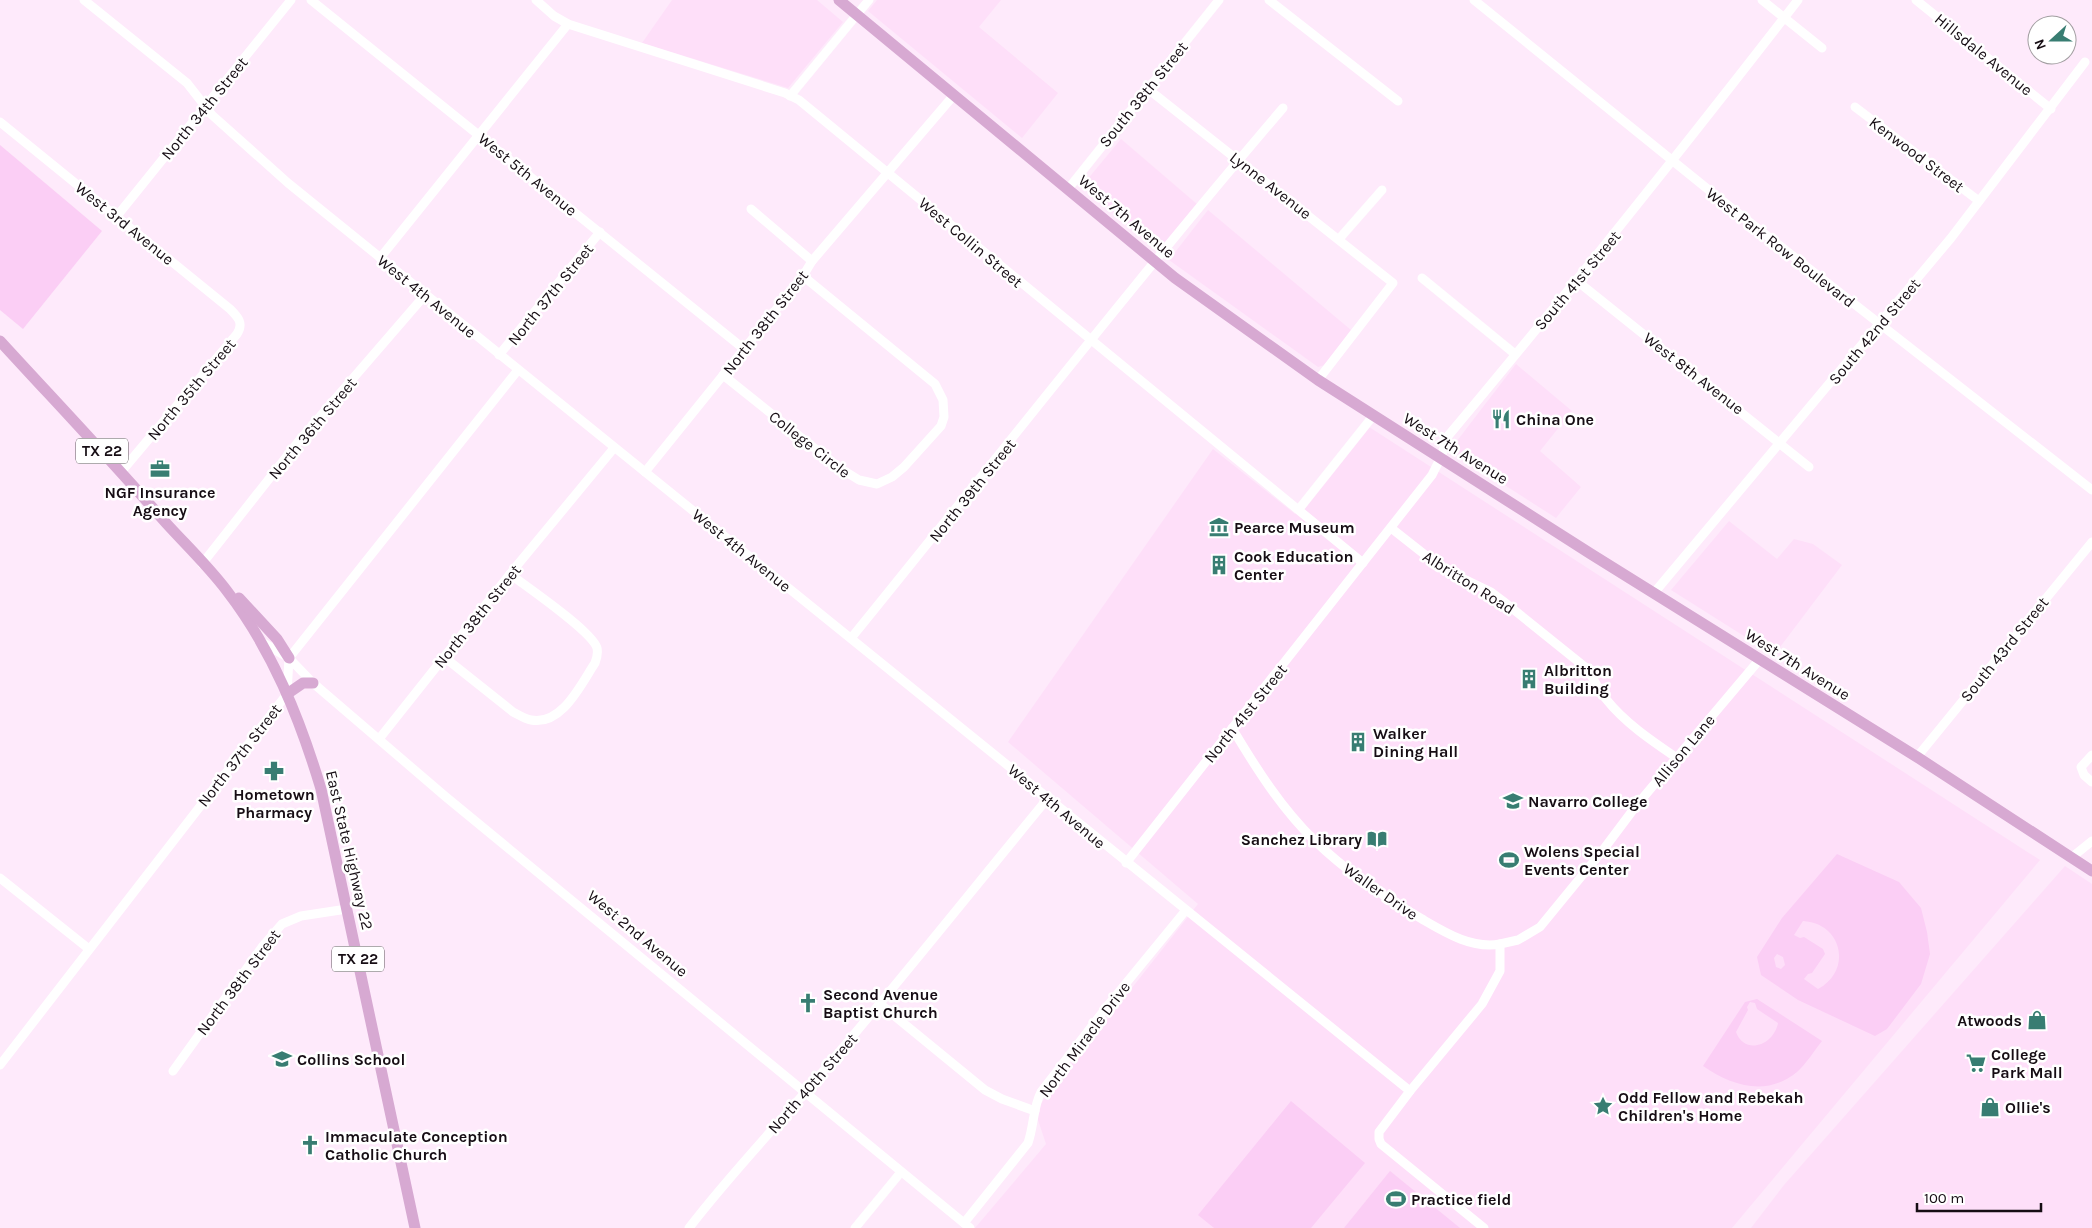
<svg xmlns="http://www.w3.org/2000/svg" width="2092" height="1228" viewBox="0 0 2092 1228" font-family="Karla,sans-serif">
	<rect width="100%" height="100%" fill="#feeafb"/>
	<g fill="#fedff9">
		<polygon points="672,0 817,0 843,22 788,88 642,43"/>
		<polygon points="877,0 1001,0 979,27 1058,93 1022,138 868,11"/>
		<polygon points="1121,139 1198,205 1158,252 1082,186"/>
		<polygon points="1208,210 1351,330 1325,365 1318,367 1169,260"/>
		<polygon points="1516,364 1572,411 1540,451 1581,487 1556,518 1450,450"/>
		<polygon points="1366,425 2040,860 1732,1228 975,1228 1046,1144 1035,1111 1198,904 1008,742 1213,449 1295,514"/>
		<polygon points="1729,521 1777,559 1794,539 1813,544 1842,565 1774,655 1671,590"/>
		<polygon points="2065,866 2092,884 2092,1228 1751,1228 1784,1185"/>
	</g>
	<g fill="#fbcef5" fill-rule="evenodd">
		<polygon points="0,145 102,231 23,329 0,310"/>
		<path d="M1837,854L1899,882L1921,908L1927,932L1930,954L1921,984L1887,1029L1875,1036L1798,1000L1761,975L1757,957L1782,918ZM1803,921C1842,923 1853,970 1818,989L1804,979L1808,974L1812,973L1825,954L1823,949L1804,937L1800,938L1794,935ZM1777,954L1783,957L1785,965L1781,969L1776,967L1774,958Z"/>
		<path d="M1757,999L1822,1041C1814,1051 1807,1063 1797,1072C1767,1097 1732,1086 1703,1066L1745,1002ZM1750,1002L1755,1003L1757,1009L1778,1023C1774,1045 1745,1056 1736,1032L1748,1010L1747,1007Z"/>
		<polygon points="1291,1101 1365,1163 1311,1228 1214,1228 1198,1215"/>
		<polygon points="1390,1171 1460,1228 1344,1228"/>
	</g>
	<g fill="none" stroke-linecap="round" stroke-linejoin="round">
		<g stroke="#fff" stroke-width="9">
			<polyline points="84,0 187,83 212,115 288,183 1410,1091"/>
			<polyline points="311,0 744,349"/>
			<polyline points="536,0 554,16 568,24 785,93 799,100 1363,563"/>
			<polyline points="1269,0 1398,101"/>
			<polyline points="1474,0 1715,195 2092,490"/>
			<polyline points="1762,0 1822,48"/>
			<polyline points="1916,0 2051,109"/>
			<polyline points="1148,89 1393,283 1318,380"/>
			<polyline points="790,96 869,0"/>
			<polyline points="1855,107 1979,201"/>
			<path d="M0,122L230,309C238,317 244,323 237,334L121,472"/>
			<polyline points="1068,189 1219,0"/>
			<polyline points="751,209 812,261"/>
			<polyline points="117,216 291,0"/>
			<polyline points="1339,239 1382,190"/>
			<polyline points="380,258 568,24"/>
			<polyline points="1422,278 1515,354"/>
			<polyline points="1577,281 1809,467"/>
			<polyline points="499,355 600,232"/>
			<polyline points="723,375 838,467 859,480 877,484 892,477 904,467 941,426 944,417 943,400 935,384 803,276"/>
			<polyline points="645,472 803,276 812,261 954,95"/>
			<polyline points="1299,509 1373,416"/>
			<path d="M1391,528L1443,569L1491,592L1503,601L1585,667C1593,677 1598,689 1606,699C1625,723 1652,741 1677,758"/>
			<polyline points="202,564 298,442 425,295"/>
			<polyline points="1654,593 1951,238 2085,62"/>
			<path d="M852,637C995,461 1135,281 1283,108"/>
			<polyline points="260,641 289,658 313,683 446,797 970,1228"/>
			<path d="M444,657L513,712C519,715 525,719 531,720C562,726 581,684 595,663C597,658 598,653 597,648C592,631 527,587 510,574"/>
			<path d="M1232,728C1256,768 1281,808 1315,841C1347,872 1384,897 1422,919C1446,933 1472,949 1500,944"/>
			<polyline points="379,739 510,574 614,448"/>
			<polyline points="2092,755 2081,767 2084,775 2092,782"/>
			<polyline points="1917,757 2092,542"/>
			<polyline points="2071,858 2092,841"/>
			<path d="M1126,863L1432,475L1441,457L1448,436C1568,293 1684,147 1798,0"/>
			<polyline points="0,878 89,949"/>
			<polyline points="880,1004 985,1090 1002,1099 1035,1111"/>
			<polyline points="0,1065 287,694 289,658 518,370"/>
			<polyline points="173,1071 262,947 282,924 301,916 347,909"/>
			<path d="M964,1223L1028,1143C1034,1126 1033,1107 1041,1092L1109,1004L1186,910"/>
			<path d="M689,1228C731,1173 780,1123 824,1070C900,981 973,889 1048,798"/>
			<polyline points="855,1228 901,1172"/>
			<polyline points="1484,1228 1381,1144 1379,1139 1379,1132 1410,1091 1482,1004 1500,971 1500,944 1518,940 1540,927 1603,850 1636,806 1760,659"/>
		</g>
		<g stroke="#d7a9d2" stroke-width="11">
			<polyline points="839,0 1175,278 1318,380 1591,554 1917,757 2092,871"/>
			<path d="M0,341C55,401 112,461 166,523C186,545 209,567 227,591C272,649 300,719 321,789L415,1228"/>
			<polyline points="239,598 277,639 289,658"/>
			<polyline points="287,694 303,683 313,683"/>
		</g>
	</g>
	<defs>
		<symbol id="restaurant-bare" viewBox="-9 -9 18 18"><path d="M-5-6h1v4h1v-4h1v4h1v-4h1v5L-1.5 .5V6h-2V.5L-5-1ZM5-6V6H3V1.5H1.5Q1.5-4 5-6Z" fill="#387d72" stroke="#fff" stroke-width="2.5" paint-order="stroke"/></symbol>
		<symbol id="office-bare" viewBox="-9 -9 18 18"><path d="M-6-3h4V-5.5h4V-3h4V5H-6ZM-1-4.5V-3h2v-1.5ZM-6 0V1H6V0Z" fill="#387d72" stroke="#fff" stroke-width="2.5" paint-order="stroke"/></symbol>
		<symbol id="museum-bare" viewBox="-9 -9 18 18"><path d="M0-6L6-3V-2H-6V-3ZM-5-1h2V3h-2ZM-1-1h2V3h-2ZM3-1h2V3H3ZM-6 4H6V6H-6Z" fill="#387d72" stroke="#fff" stroke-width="2.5" paint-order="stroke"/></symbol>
		<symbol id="building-bare" viewBox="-9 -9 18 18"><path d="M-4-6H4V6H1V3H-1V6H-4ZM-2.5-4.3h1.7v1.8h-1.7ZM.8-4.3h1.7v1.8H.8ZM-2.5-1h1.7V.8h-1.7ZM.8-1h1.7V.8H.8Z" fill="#387d72" stroke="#fff" stroke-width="2.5" paint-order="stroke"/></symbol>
		<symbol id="pharmacy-bare" viewBox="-9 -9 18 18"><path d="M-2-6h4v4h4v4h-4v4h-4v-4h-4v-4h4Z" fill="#387d72" stroke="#fff" stroke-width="2.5" paint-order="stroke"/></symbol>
		<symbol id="university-bare" viewBox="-9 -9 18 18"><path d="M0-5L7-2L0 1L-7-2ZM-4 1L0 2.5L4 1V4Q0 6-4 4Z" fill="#387d72" stroke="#fff" stroke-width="2.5" paint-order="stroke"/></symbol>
		<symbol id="library-bare" viewBox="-9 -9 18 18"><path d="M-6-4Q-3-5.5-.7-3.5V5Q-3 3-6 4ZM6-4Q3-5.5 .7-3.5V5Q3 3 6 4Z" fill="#387d72" stroke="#fff" stroke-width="2.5" paint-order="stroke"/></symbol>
		<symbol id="stadium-bare" viewBox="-9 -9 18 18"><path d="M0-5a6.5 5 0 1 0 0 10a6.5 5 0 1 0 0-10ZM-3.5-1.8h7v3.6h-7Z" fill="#387d72" stroke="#fff" stroke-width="2.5" paint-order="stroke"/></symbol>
		<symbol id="church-bare" viewBox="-9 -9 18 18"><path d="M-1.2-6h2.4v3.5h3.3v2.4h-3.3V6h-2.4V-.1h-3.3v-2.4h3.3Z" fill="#387d72" stroke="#fff" stroke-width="2.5" paint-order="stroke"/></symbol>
		<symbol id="shop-bare" viewBox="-9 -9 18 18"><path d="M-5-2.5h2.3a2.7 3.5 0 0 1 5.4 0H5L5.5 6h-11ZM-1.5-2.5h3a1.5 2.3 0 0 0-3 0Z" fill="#387d72" stroke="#fff" stroke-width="2.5" paint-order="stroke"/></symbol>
		<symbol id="school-bare" viewBox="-9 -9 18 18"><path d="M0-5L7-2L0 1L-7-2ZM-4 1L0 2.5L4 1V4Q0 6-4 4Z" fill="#387d72" stroke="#fff" stroke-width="2.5" paint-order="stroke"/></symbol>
		<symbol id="supermarket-bare" viewBox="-9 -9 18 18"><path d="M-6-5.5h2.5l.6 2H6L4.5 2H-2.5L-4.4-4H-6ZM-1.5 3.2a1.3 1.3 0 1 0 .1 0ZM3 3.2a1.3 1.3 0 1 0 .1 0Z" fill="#387d72" stroke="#fff" stroke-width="2.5" paint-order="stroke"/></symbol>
		<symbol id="sight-bare" viewBox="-9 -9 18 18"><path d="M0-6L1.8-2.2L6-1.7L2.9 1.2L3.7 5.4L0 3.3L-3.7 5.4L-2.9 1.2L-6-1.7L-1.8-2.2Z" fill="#387d72" stroke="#fff" stroke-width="2.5" paint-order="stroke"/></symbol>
	</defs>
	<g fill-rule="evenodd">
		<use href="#restaurant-bare" x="1487" y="405" width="28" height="28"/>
		<use href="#office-bare" x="146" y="455" width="28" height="28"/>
		<use href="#museum-bare" x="1205" y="513" width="28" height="28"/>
		<use href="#building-bare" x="1205" y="551" width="28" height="28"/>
		<use href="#building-bare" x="1515" y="665" width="28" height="28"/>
		<use href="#building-bare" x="1344" y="728" width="28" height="28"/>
		<use href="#pharmacy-bare" x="260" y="757" width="28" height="28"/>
		<use href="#university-bare" x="1499" y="787" width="28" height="28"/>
		<use href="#library-bare" x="1363" y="825" width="28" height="28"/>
		<use href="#stadium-bare" x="1495" y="846" width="28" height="28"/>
		<use href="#church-bare" x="794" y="989" width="28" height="28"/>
		<use href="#shop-bare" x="2023" y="1006" width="28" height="28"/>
		<use href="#school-bare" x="268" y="1045" width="28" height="28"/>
		<use href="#supermarket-bare" x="1962" y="1049" width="28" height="28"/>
		<use href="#sight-bare" x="1589" y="1092" width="28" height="28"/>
		<use href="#shop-bare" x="1976" y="1093" width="28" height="28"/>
		<use href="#church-bare" x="296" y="1131" width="28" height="28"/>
		<use href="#stadium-bare" x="1382" y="1185" width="28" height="28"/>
	</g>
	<g text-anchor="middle" stroke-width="5" stroke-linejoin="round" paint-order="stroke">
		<g fill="#fff" stroke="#5c565a" stroke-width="1">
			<rect x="76" y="438.5" width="52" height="25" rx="4"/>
			<rect x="332" y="946.5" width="52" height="25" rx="4"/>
		</g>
		<g font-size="15" font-weight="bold" fill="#160d14">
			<text x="102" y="456">TX 22</text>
			<text x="358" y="964">TX 22</text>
		</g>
		<g font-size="16" fill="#160d14" stroke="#fff">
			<text transform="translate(1984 54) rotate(39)" y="6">Hillsdale Avenue</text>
			<text transform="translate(1143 94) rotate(-51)" y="6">South 38th Street</text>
			<text transform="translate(204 108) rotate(-51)" y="6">North 34th Street</text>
			<text transform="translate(1917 154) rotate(37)" y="6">Kenwood Street</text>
			<text transform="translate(528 174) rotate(39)" y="6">West 5th Avenue</text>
			<text transform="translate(1271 185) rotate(38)" y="6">Lynne Avenue</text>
			<text transform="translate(1127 216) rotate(40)" y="6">West 7th Avenue</text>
			<text transform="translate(125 223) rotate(39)" y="6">West 3rd Avenue</text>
			<text transform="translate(971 242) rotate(40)" y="6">West Collin Street</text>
			<text transform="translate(1781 247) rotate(38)" y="6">West Park Row Boulevard</text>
			<text transform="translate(1577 280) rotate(-50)" y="6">South 41st Street</text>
			<text transform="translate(550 294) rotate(-51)" y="6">North 37th Street</text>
			<text transform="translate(427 296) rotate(39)" y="6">West 4th Avenue</text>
			<text transform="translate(765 322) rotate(-52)" y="6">North 38th Street</text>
			<text transform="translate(1874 331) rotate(-50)" y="6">South 42nd Street</text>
			<text transform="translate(1694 373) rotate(38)" y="6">West 8th Avenue</text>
			<text transform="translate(191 389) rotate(-50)" y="6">North 35th Street</text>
			<text transform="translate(312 428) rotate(-50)" y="6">North 36th Street</text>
			<text transform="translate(810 444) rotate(38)" y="6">College Circle</text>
			<text transform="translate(1456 448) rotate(32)" y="6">West 7th Avenue</text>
			<text transform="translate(972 490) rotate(-51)" y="6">North 39th Street</text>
			<text transform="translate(742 550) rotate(39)" y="6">West 4th Avenue</text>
			<text transform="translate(1469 582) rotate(32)" y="6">Albritton Road</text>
			<text transform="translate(477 616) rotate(-51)" y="6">North 38th Street</text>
			<text transform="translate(2004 649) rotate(-51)" y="6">South 43rd Street</text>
			<text transform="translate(1798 664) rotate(32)" y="6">West 7th Avenue</text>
			<text transform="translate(1245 713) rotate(-51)" y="6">North 41st Street</text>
			<text transform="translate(1683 750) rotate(-50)" y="6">Allison Lane</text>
			<text transform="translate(239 755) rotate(-52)" y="6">North 37th Street</text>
			<text transform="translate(1057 806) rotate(40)" y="6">West 4th Avenue</text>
			<text transform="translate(350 850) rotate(77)" y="6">East State Highway 22</text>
			<text transform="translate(1381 891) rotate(35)" y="6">Waller Drive</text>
			<text transform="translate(638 933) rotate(40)" y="6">West 2nd Avenue</text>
			<text transform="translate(238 982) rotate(-53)" y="6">North 38th Street</text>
			<text transform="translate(1084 1039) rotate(-53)" y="6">North Miracle Drive</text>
			<text transform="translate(812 1083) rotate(-49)" y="6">North 40th Street</text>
		</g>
		<g font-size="16" font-weight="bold" fill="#160d14" stroke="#fff" text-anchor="start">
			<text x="1516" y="425">China One</text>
			<text x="160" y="498" text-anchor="middle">NGF Insurance<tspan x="160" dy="18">Agency</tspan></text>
			<text x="1234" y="533">Pearce Museum</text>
			<text x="1234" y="562">Cook Education<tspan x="1234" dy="18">Center</tspan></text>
			<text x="1544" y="676">Albritton<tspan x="1544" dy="18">Building</tspan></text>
			<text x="1373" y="739">Walker<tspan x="1373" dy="18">Dining Hall</tspan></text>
			<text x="274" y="800" text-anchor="middle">Hometown<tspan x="274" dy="18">Pharmacy</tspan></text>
			<text x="1528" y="807">Navarro College</text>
			<text x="1362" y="845" text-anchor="end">Sanchez Library</text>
			<text x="1524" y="857">Wolens Special<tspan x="1524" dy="18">Events Center</tspan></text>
			<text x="823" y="1000">Second Avenue<tspan x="823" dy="18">Baptist Church</tspan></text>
			<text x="2022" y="1026" text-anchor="end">Atwoods</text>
			<text x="1991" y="1060">College<tspan x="1991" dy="18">Park Mall</tspan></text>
			<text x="297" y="1065">Collins School</text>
			<text x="1618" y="1103">Odd Fellow and Rebekah<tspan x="1618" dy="18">Children's Home</tspan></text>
			<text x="2005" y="1113">Ollie's</text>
			<text x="325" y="1142">Immaculate Conception<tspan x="325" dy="18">Catholic Church</tspan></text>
			<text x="1411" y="1205">Practice field</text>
		</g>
	</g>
	<g transform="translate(2052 40) rotate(249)"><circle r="24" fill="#ffffff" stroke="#a29ea1"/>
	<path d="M0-4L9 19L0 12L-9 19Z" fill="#387d72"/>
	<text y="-8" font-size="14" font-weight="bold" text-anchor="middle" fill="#160d14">N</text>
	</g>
	<path d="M1917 1203v8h124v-8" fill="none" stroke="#160d14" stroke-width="2.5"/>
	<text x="1924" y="1203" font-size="15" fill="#160d14" stroke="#ffffff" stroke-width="4" paint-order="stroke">100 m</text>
</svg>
